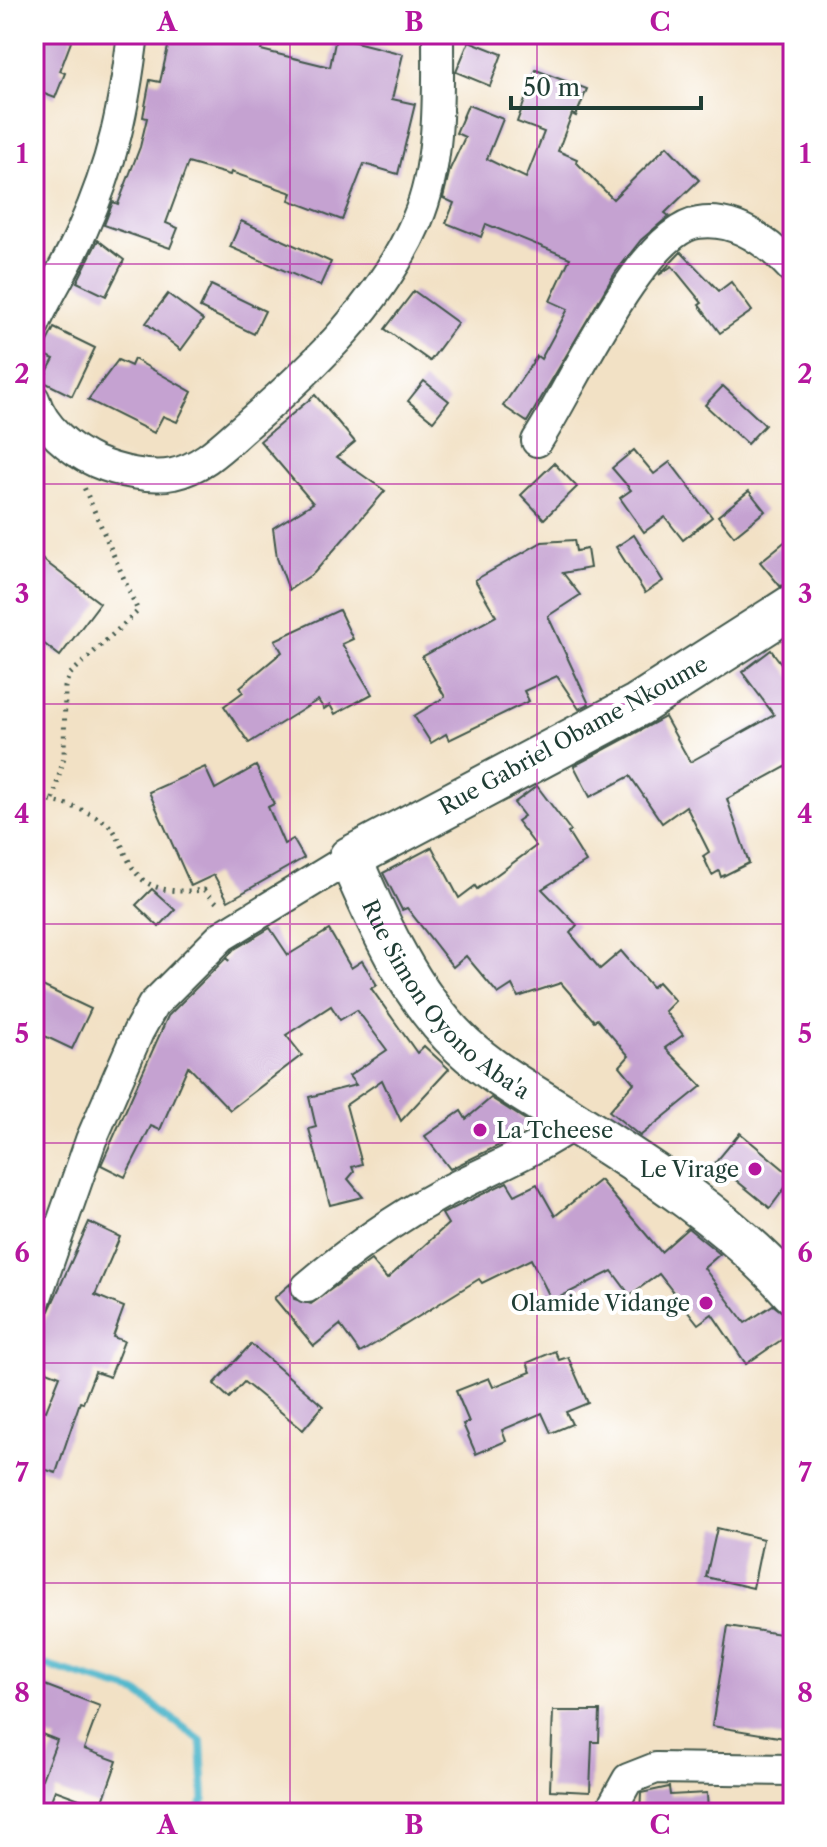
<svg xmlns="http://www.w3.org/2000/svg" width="827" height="1847" viewBox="0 0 827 1847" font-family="'Libre Caslon Text',serif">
	<rect width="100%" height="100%" fill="#fff"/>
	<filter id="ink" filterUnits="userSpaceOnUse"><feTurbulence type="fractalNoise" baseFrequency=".0125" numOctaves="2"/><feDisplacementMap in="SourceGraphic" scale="16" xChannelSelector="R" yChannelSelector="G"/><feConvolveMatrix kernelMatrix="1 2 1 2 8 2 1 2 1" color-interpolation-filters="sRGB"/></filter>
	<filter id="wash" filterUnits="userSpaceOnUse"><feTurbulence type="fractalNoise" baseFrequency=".006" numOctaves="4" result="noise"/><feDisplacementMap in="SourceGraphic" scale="32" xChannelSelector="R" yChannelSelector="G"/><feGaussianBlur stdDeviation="1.8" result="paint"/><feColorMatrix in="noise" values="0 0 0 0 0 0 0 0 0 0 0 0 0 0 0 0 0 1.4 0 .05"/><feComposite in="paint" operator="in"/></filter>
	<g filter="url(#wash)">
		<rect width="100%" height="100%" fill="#f2e1c5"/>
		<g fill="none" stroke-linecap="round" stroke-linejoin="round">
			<polyline stroke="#4db6cb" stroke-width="8" points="34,1662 138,1693 201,1741 204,1799 197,1813"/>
		</g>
		<g id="blocks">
			<g fill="#c5a2d1">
				<polygon points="34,34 74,34 60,71 65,73 55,98 34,90"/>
				<polygon points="171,34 241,34 264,41 261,50 330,67 336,37 403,54 392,99 415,104 398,174 364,164 342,220 289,200 292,193 231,172 230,175 188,163 166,223 178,228 170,248 104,225 113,202 118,204 140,147 147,118 143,117 150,80 160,82"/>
				<polygon points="469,41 502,54 490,86 456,72"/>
				<polygon points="536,70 587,89 576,116 572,114 558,151 577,159 576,162 613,199 667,146 699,180 665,213 669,216 641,240 615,273 527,422 503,406 537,356 541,359 568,309 550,301 570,258 486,224 481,237 446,223 454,203 443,198 450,169 465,137 456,133 468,105 503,119 487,159 526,178 544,132 517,122"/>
				<polygon points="241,221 331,262 320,286 230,247"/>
				<polygon points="98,240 124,260 106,296 77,282"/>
				<polygon points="681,252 719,291 731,282 752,311 720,333 699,305 702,303 672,266 659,275"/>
				<polygon points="211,285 265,311 254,334 200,308"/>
				<polygon points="414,291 458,323 430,361 385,329"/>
				<polygon points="168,294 203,320 181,350 146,323"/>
				<polygon points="54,328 95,348 72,396 42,381 54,359 41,353"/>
				<polygon points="134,359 192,392 177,422 163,416 154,433 88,400 118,360 131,366"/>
				<polygon points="424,381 449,401 433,421 408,401"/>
				<polygon points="723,386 765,425 747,444 705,405"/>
				<polygon points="315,395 355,442 337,457 385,491 314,573 289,590 277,558 273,528 313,503 260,441"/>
				<polygon points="634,450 654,474 670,462 712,517 683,540 665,517 644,532 620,498 631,490 612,468"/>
				<polygon points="554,463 577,487 544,519 521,495"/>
				<polygon points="749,491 765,511 734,536 718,516"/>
				<polygon points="634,535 663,581 645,593 616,547"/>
				<polygon points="793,535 793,582 780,586 760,562"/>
				<polygon points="574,540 576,551 587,549 590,568 563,573 580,595 548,616 589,704 579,709 557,676 524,691 529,701 449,740 446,734 431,743 414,716 445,697 422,657 496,616 475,580 542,542"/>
				<polygon points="34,553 100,603 60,656 34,636"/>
				<polygon points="339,610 353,639 342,644 372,694 335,714 330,705 324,709 318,700 249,743 224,706 243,692 240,687 282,652 275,640"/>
				<polygon points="771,650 793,679 793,763 727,799 749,863 721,877 719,871 712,875 703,856 709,852 686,806 662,823 630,776 590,797 574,766 665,717 690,762 774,715 742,672"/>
				<polygon points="256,766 274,804 268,807 284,844 293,839 304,858 228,901 214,875 191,886 149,792 205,767 215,789"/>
				<polygon points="537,786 571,831 568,833 586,862 542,889 577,925 570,933 600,969 621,951 652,987 658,982 675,1001 665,1011 683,1035 665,1048 702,1086 640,1136 609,1111 634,1083 620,1066 629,1056 597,1019 594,1021 561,983 518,997 512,985 498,994 466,956 453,967 407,908 402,910 383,873 432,847 459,898 475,886 477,889 536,846 517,821 524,816 514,803"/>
				<polygon points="152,889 175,910 159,927 136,905"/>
				<polygon points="270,928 288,955 329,930 351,968 362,961 377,985 371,988 417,1053 424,1046 449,1069 401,1121 382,1080 346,1105 362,1164 352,1167 354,1172 348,1179 363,1197 330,1205 309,1129 316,1127 309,1097 356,1085 349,1076 387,1050 357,1010 340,1020 331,1006 286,1035 302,1055 230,1110 188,1066 160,1130 151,1126 125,1177 101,1165 168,1016 226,958 229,961 227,957 233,950"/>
				<polygon points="34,982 91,1009 72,1049 34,1031"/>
				<polygon points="491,1098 532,1124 512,1139 450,1169 425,1136 461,1111 466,1119"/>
				<polygon points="740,1133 793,1177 770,1208 715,1163"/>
				<polygon points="600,1180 661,1252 688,1228 720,1254 704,1268 745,1323 773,1305 786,1315 793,1332 746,1364 712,1314 698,1324 659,1274 630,1295 612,1271 552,1301 531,1259 482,1283 479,1279 360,1353 340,1325 314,1346 274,1298 290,1284 294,1299 311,1304 371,1260 387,1279 448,1224 442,1214 507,1182 515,1195 537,1184 555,1216"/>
				<polygon points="89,1222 120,1237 95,1295 124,1307 113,1337 124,1341 110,1377 95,1372 83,1403 80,1402 56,1473 34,1466 34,1407 46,1411 60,1376 34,1366 34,1344"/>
				<polygon points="251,1344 323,1406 303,1430 244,1382 229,1398 214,1384"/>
				<polygon points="555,1351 559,1360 568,1357 588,1403 566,1412 572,1424 551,1433 542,1413 502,1430 506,1441 476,1454 463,1424 469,1422 456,1391 489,1378 493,1387 531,1372 527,1363"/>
				<polygon points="717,1528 763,1539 753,1588 706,1577"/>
				<polygon points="728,1626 793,1636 793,1687 785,1738 712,1726"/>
				<polygon points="34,1681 100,1706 84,1749 117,1761 101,1807 55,1790 46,1813 34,1813 34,1776 42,1779 57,1740 34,1731"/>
				<polygon points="553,1711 600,1711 599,1742 592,1742 590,1792 550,1790"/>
				<polygon points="669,1787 670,1795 707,1793 708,1813 640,1813 641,1793"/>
			</g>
		</g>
	</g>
	<g filter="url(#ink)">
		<use href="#blocks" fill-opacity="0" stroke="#3f564a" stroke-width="2"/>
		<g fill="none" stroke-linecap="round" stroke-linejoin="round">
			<defs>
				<g id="street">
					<path d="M34,325C48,293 68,264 82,231C113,163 124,108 133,34"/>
					<path d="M34,399C43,428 70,450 96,462C117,471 151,479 173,474C203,468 226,443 248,424C315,366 381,303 417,220C441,164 438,94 438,34"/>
					<path d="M537,441C569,393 641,231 698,223C736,217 769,243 793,269"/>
					<path d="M307,1287C348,1252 391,1221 439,1195C485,1171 532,1153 575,1123"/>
					<polyline points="34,1303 91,1140 138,1032 153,1005 222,936 350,858"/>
					<polyline points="609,1813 628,1779 656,1768 793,1770"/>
				</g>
				<g id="secondary">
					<path id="s1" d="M793,606L638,705L350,858C378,923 410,996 462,1045C495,1076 535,1097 572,1121C652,1171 730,1221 793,1292"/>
				</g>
			</defs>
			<use href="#street" stroke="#3f564a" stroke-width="34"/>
			<use href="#secondary" stroke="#3f564a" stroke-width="46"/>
			<g stroke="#3f564a" stroke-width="5" stroke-dasharray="2 6" stroke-linecap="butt">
				<polyline points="53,799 64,757 65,687 69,675 138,611 83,485"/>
				<path d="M34,801C54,797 102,814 114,831C123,845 128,864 138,875C153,893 183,892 204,890L220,906"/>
			</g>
			<use href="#street" stroke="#fff" stroke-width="30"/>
			<use href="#secondary" stroke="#fff" stroke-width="42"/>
		</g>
	</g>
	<path fill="none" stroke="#b5179e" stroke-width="2" stroke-opacity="0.55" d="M290,34V1813M537,34V1813M34,264H793M34,484H793M34,704H793M34,924H793M34,1143H793M34,1363H793M34,1583H793"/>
	<g fill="#b5179e" stroke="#fff" stroke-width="3">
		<circle cx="480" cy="1130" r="8"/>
		<circle cx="755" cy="1169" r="8"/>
		<circle cx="706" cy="1303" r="8"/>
	</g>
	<g text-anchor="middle" stroke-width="8" stroke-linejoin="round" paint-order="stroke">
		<g font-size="22" fill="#1f3d34" stroke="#fff">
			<text transform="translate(573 735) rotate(-29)" y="8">Rue Gabriel Obame Nkoume</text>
			<text dy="8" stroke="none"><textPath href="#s1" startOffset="684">Rue Simon Oyono Aba'a</textPath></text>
		</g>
		<g font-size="22" fill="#1f3d34" stroke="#fff" text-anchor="end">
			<text x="496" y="1138" text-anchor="start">La Tcheese</text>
			<text x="739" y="1177">Le Virage</text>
			<text x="690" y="1311">Olamide Vidange</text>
		</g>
	</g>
	<rect width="827" height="1847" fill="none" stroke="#fff" stroke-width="88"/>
	<path d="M511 96v12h190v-12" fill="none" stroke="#1f3d34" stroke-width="4"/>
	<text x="523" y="96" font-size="24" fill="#1f3d34" stroke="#ffffff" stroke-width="6" paint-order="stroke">50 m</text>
	<rect x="44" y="44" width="739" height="1759" fill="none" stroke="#b5179e" stroke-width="3"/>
	<g font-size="26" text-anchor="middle" font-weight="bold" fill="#b5179e">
		<text x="167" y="31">A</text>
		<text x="414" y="31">B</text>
		<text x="660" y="31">C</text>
		<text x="22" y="163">1</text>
		<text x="805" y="163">1</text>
		<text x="22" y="383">2</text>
		<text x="805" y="383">2</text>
		<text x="22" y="603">3</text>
		<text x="805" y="603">3</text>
		<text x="22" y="823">4</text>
		<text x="805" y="823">4</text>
		<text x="22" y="1043">5</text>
		<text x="805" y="1043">5</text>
		<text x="22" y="1262">6</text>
		<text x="805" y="1262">6</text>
		<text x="22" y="1482">7</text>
		<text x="805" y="1482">7</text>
		<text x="22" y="1702">8</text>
		<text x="805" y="1702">8</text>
		<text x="167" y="1834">A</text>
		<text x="414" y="1834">B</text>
		<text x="660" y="1834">C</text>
	</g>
</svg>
